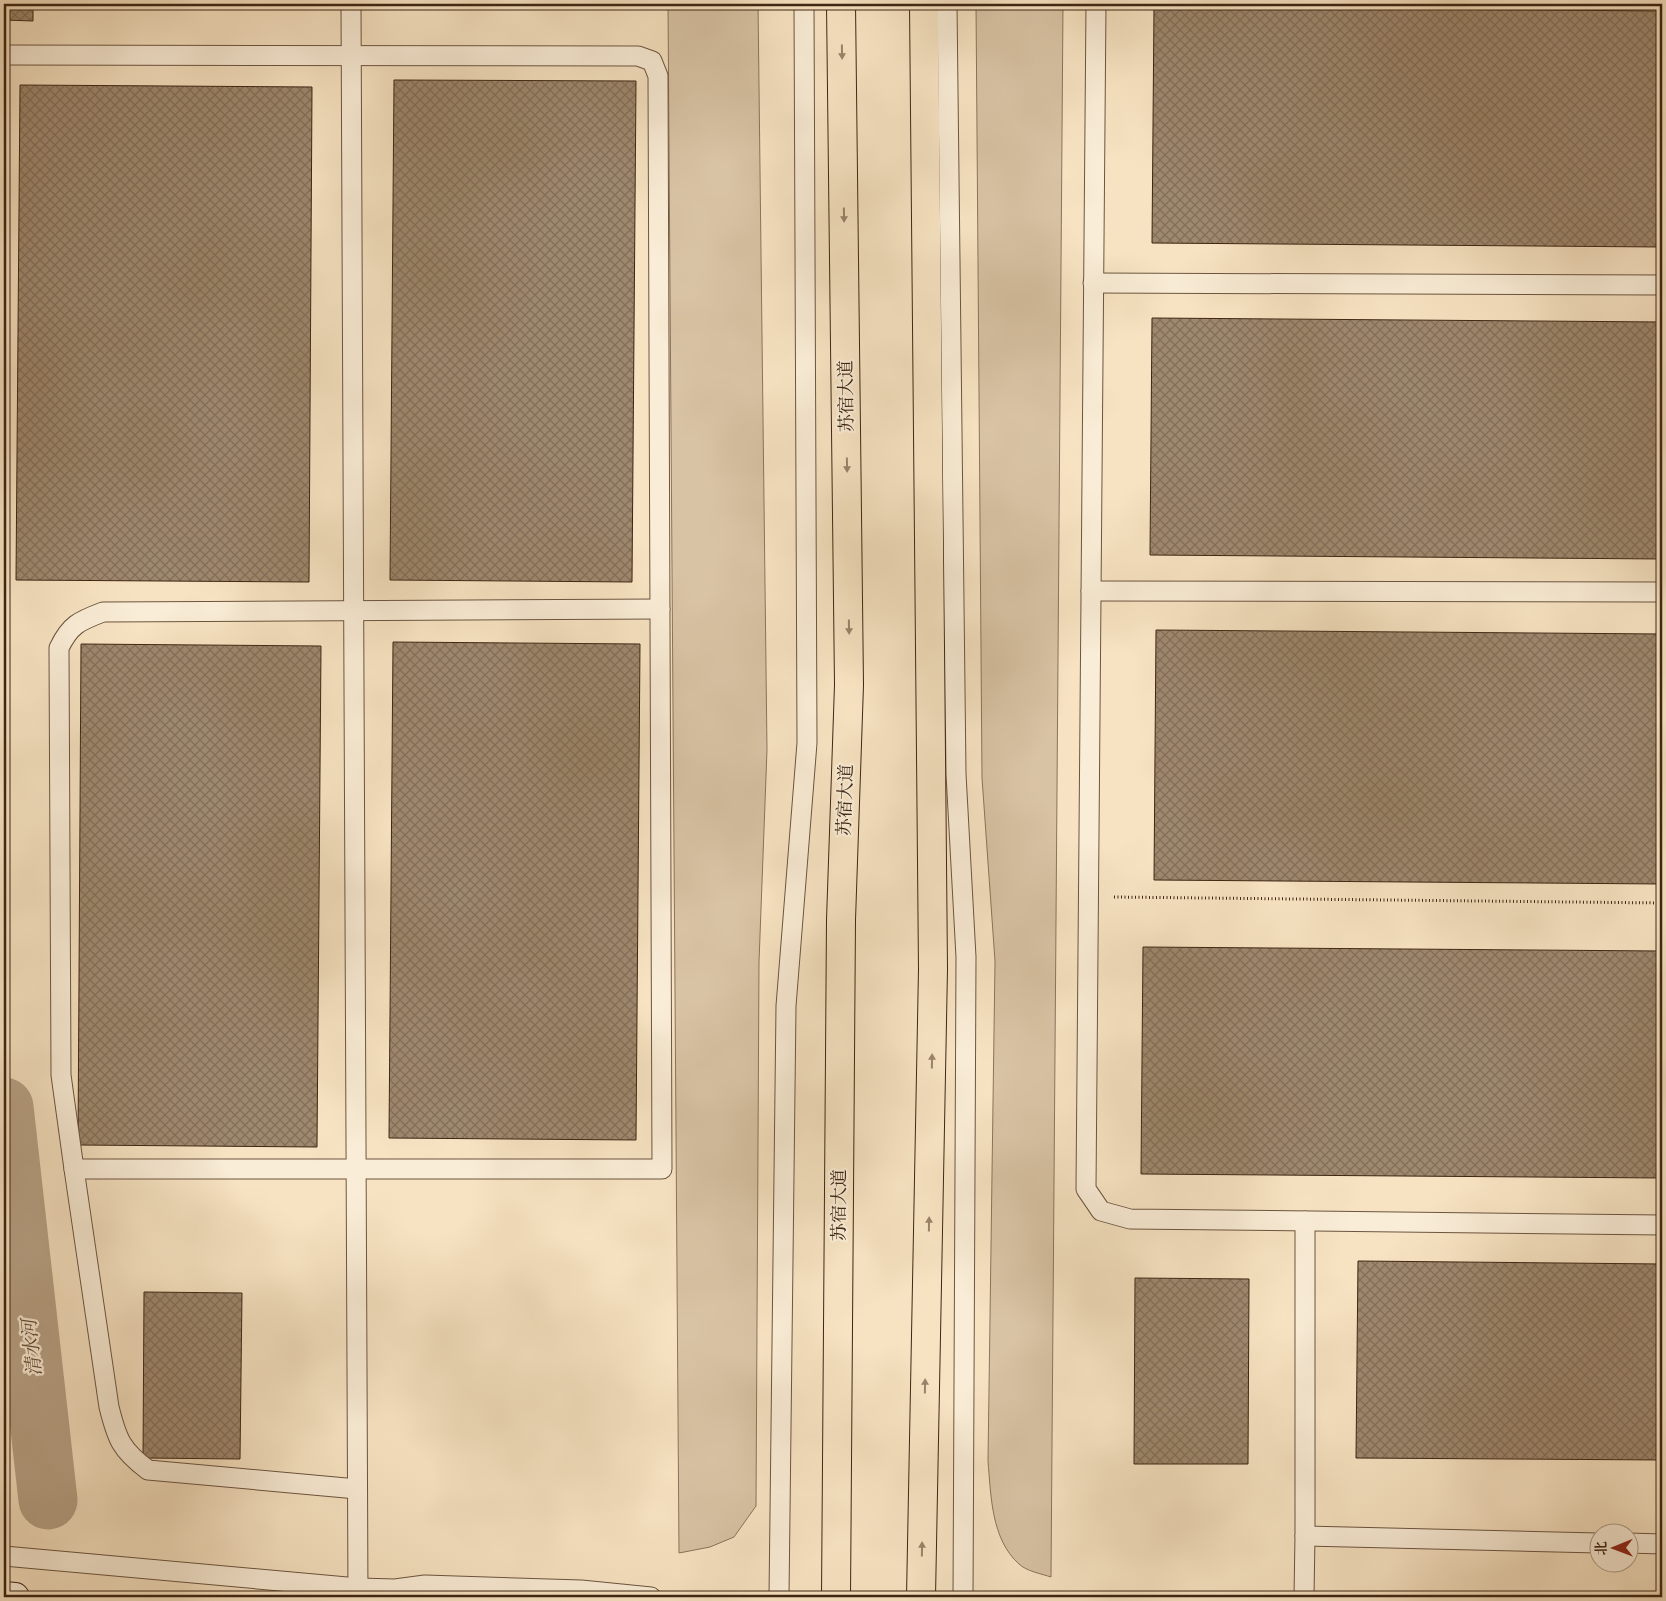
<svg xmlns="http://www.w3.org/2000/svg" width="1666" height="1601" viewBox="0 0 1666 1601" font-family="Vollkorn,'Noto Serif SC',serif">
	<defs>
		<pattern id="building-cross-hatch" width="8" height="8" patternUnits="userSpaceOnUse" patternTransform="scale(1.25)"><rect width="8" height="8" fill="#9e886e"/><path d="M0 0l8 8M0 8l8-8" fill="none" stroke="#826f59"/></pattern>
	</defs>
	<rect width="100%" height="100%" fill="#f7e3c2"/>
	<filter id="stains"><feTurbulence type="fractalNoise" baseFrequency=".004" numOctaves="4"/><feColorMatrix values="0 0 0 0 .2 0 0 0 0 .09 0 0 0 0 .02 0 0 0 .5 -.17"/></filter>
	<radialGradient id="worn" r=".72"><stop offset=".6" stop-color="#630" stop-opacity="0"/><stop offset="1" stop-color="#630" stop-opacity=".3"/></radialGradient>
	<g fill="#d8c3a4" stroke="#8b745c">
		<polygon points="668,4 758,4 767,750 759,962 756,1506 734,1537 710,1547 679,1553"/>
		<path d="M976,4H1063L1051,1577C1042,1574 1026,1571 1019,1564C991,1539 991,1495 988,1461L995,961L982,778Z"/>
	</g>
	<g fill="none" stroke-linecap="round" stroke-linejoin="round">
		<polyline stroke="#b8a387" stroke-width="59" points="4,1107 48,1500"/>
	</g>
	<g fill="url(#building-cross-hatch)" stroke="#3e2614">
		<polygon points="4,4 33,4 33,21 4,20"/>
		<polygon points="1154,7 1662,11 1662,247 1152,243"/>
		<polygon points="394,80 636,81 632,582 390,580"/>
		<polygon points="20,85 312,87 309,582 16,580"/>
		<polygon points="1152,318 1662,322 1662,559 1150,555"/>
		<polygon points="1156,630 1662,634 1662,884 1154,880"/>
		<polygon points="393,642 640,644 636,1140 389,1138"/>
		<polygon points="81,644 321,646 317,1147 78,1145"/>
		<polygon points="1143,947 1662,951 1662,1178 1141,1174"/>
		<polygon points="1358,1261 1662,1264 1662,1460 1356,1458"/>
		<polygon points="1135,1278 1249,1279 1248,1464 1134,1464"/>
		<polygon points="144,1292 242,1293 240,1459 143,1458"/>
	</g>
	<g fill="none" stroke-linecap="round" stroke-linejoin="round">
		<defs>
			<g id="lane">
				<polyline points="351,4 358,1597"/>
				<polyline points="947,4 956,774 966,957 963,1597"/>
				<polyline points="1096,4 1086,1189 1101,1211 1130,1219 1662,1225"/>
				<path d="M4,55L638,56L652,61L658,76L662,1169H74L109,1407C117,1439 121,1450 148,1470L357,1489"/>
				<polyline points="1093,283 1662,285"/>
				<polyline points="1091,591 1662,592"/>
				<path d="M74,1169L61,1075L59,648C70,625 79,621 103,612L660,609"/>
				<polyline points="1305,1221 1305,1536 1598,1543"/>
				<polyline points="1628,1543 1662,1544"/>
				<polyline points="4,1556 358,1588 395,1589 425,1585 581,1590 651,1597"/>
				<polyline points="779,1597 786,1006 807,743 804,4"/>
				<polyline points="1304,1597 1305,1536"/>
			</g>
			<polyline id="secondary" points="4,1596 15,1597"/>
			<g id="primary">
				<polyline points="836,1597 841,920 849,685 841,4"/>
				<polyline points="921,1597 933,969 924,4"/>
			</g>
		</defs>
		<use href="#lane" stroke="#6c5540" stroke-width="21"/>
		<use href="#secondary" stroke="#3e2614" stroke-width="30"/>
		<use href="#primary" stroke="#3e2614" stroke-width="30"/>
		<polyline stroke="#3e2614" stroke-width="3" stroke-dasharray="1 2.5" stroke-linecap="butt" points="1114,897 1662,903"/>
		<use href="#lane" stroke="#faedd7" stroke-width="19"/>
		<use href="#secondary" stroke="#faedd7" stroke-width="28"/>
		<use href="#primary" stroke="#f7e3c2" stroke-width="28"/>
	</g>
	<defs><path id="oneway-solid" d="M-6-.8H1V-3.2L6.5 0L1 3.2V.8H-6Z" transform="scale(1.25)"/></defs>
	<g fill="#9a846b">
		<use href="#oneway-solid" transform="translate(842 52) rotate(89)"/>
		<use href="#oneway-solid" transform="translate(844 215) rotate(89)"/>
		<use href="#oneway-solid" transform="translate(847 465) rotate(89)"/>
		<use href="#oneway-solid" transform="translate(849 627) rotate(89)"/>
		<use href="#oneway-solid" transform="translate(932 1061) rotate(-89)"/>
		<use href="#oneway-solid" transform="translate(929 1224) rotate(-89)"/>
		<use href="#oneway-solid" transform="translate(925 1386) rotate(-89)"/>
		<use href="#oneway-solid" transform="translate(922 1549) rotate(-89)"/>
	</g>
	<g text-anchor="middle" stroke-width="4.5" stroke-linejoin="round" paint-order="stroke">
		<g font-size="18" fill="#3e2614" stroke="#faedd7">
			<text transform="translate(846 396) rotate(-91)" y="6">苏宿大道</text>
			<text transform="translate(845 800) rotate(-88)" y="6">苏宿大道</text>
			<text transform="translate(839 1205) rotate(-90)" y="6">苏宿大道</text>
		</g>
		<g font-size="19" font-style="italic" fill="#634c36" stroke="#faedd7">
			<text transform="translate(31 1348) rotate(-96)" y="7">清水河</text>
		</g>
	</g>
	<rect width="1666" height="1601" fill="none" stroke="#f7e3c2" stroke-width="20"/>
	<rect x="5" y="5" width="1656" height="1591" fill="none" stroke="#3e2614" stroke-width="2.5"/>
	<rect x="10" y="10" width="1646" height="1581" fill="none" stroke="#3e2614"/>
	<g transform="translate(1614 1548) rotate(269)"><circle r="24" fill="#faedd7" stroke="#af9d89"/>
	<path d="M0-4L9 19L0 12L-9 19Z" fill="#8f2418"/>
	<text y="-8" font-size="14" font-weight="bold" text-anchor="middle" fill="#3e2614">北</text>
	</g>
	<rect width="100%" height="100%" filter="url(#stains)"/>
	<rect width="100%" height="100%" fill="url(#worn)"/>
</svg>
